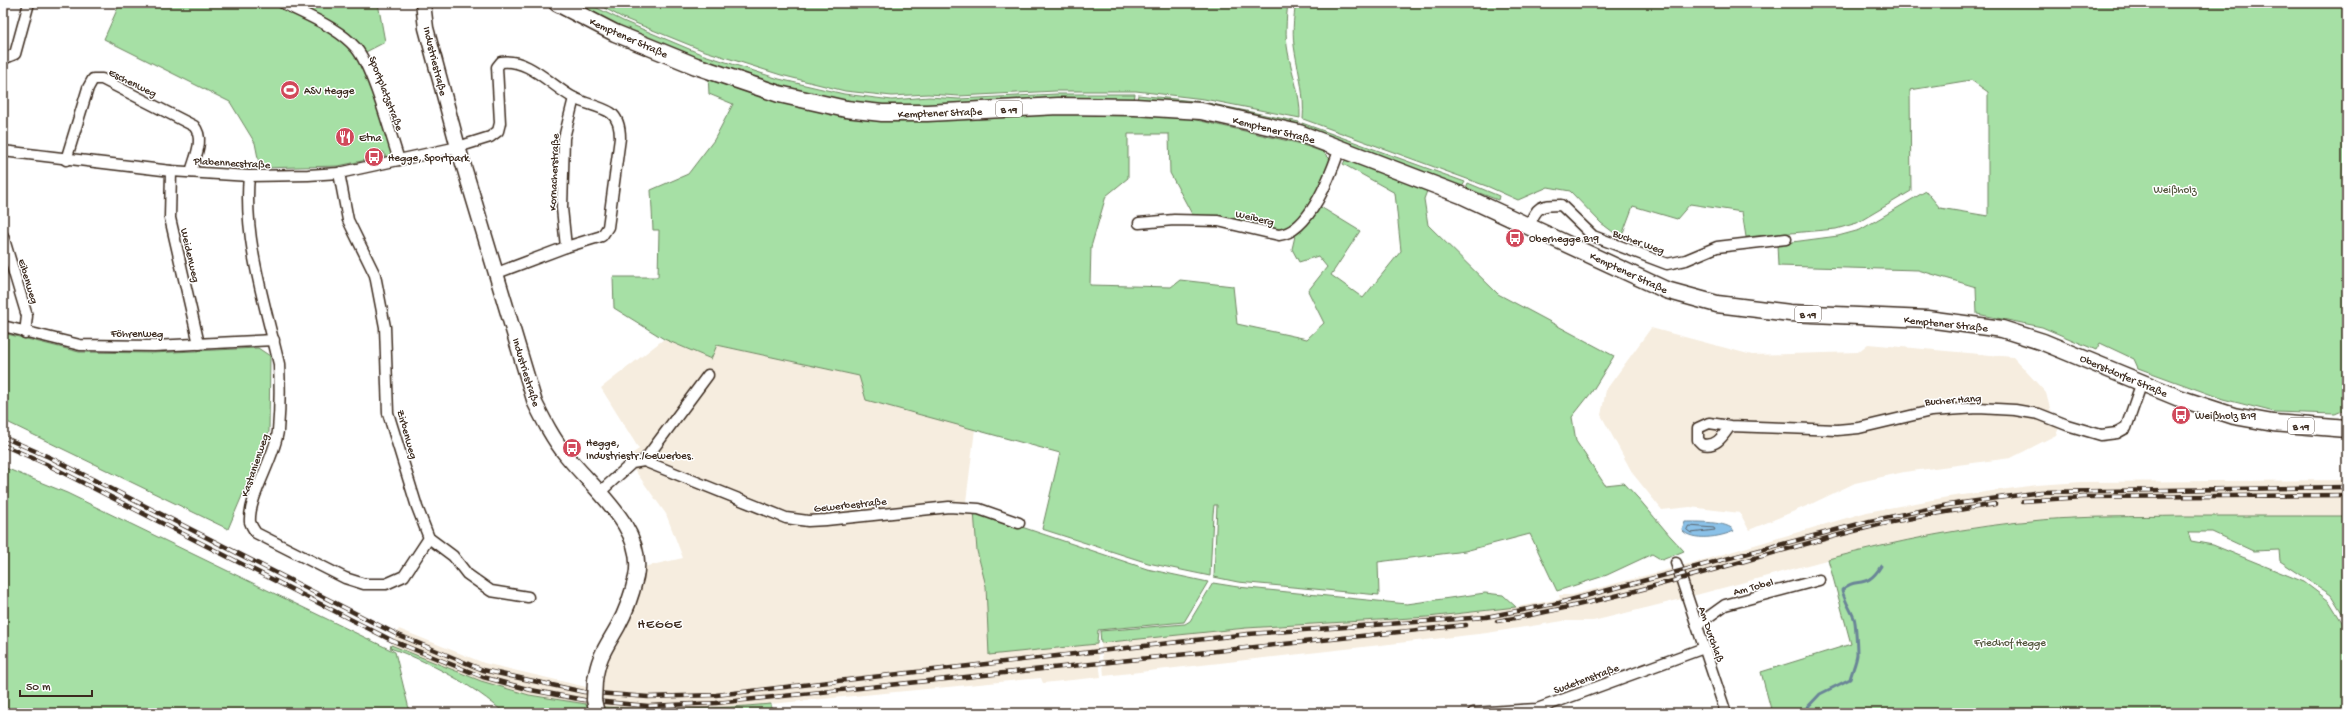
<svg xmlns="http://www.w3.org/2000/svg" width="2350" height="716" viewBox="0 0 2350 716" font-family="'Gochi Hand',sans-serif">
	<rect width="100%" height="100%" fill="#fff"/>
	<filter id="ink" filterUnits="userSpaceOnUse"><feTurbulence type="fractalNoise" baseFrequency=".025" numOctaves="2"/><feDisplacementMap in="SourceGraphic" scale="8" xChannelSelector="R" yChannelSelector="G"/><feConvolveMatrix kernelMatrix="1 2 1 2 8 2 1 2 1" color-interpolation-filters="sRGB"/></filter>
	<g filter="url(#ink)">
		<g fill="#f6eddf">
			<polygon points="1651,328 1752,355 1858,352 1868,344 2013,357 2046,393 2051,412 2063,418 2056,435 2011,458 1904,472 1855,483 1809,505 1749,530 1740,513 1690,507 1662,510 1633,474 1601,415 1606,390"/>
			<polygon points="664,339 711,359 717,345 859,376 866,400 975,429 965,510 974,511 977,551 986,586 989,654 1097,644 1101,677 1043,683 1041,678 717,709 648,710 604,707 603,689 605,663 643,567 683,558 666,514 626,458 639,449 601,388"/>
			<polygon points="2347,480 2347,516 2042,520 1980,527 1875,547 1670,602 1593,621 1563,621 1487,633 1104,676 1101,643 1246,628 1428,617 1516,607 1560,599 1559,595 1572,595 1700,561 1867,512 1948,497 2037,485 2081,482"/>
			<polygon points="399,629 484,663 586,687 586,704 529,695 481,681 391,645"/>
		</g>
		<g fill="#a6e0a5" stroke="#708562">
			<polygon points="120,3 277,3 339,36 354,50 365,67 395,156 386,158 384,152 366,155 367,160 338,166 260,168 255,143 230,102 104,39"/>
			<polygon points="310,3 378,3 385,42 362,54 305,12"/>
			<polygon points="578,3 587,3 623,21 701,54 779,79 844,94 892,100 929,97 959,99 1056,94 1135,94 1134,101 926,108 847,102 781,87 699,60 618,26"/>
			<path d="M595,3H1288C1286,19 1285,36 1288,52C1292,75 1301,95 1300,118L1204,99L1136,91H1056L959,96L928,94L892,96L845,91L781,75L702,50L623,18Z"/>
			<path d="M1296,3H2347V409L2335,414L2274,412L2223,399L2138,368L2134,359L2100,343L2096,350L2042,327L1977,314L1976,287L1918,270L1778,266L1777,244L1838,236L1860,230L1926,191L1940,208L1988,216V92L1971,80L1910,90L1911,191L1857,223L1836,229L1746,237L1742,212L1690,204L1677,219L1633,206L1621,238L1601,223L1570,191L1548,187L1518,200L1489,187L1303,119C1305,96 1299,75 1295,52C1292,36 1293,19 1296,3Z"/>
			<path d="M708,75L798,104L1170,114L1297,143L1323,152L1330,159C1324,180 1303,231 1279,231L1193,216L1170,173L1169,134H1128V178L1106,196L1091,247L1090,285L1171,287L1180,280L1233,286L1237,324L1307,339L1324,323L1308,291L1327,267L1318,256L1299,262L1292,249L1295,236L1319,206L1360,231L1331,275L1363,298L1401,251L1395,193L1343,164L1346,159L1427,191L1424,199L1428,225L1498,294L1614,356L1591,393L1572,417L1576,441L1605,485L1624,483C1646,505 1663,530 1684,551L1662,560L1652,554L1607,575L1557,591L1530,534L1465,551L1378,562L1379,595L1238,582L1214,577L1217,505H1214L1213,514L1210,576L1148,563L1042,529L1060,453L866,400L859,376L717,345L711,359L664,339L614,308L613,277H658L659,230H653L651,190L688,174L714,140L733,104L709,94Z"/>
			<polygon points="1138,95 1203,102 1299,122 1298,128 1137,100"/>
			<polygon points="1302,123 1465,182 1462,187 1302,128"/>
			<polygon points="1468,183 1499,196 1498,200 1466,188"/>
			<polygon points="3,333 79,352 153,353 258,348 270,356 269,432 228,529 3,420"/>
			<polygon points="3,467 67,493 395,652 410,713 3,713"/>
			<polygon points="974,511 1147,569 1208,582 1184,622 1098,630 1097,644 989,655 986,586 977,551"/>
			<path d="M2181,516H2347V621L2331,595L2280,561L2279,550L2253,551L2212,532H2188L2191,541L2213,545L2304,582L2329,601L2342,622L2347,637V713H1772L1761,672L1851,644L1828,559C1898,541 1969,526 2041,520C2087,516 2135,517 2181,516Z"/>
			<polygon points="1213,583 1238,587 1407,604 1485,593 1503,595 1516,607 1428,617 1246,628 1101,643 1100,631 1185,624 1190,621"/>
			<path d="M391,645L481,681L529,695L586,704L588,713H504C477,687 426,660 390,648Z"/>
			<path d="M771,704V713H606L604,707C661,711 715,709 771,704Z"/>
		</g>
		<path fill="#8ac1e8" stroke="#6a8597" d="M1685,522C1696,522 1729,521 1734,531C1721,537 1692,542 1682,530Z"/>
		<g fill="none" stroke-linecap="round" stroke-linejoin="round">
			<polygon stroke="#5b666f" stroke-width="1" points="1689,526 1714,528 1715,530 1691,533 1687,530"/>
			<path stroke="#6a8597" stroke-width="3" d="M1802,713L1820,694L1850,679C1852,671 1856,663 1857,655C1857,650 1856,622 1854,618C1850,608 1845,602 1842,590C1856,576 1866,591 1881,566"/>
			<defs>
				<g id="street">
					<path d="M283,3C307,16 338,27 356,48C373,68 390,133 399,160"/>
					<polyline points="3,59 15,54 29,3"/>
					<path d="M3,151L171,171L249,176L308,175L339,173L458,147L490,137L498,131L500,123L497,67L501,62C529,58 551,86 574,98C585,104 600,106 611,113C619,119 620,129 620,138L608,227L602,236L566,247L497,273"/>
					<path d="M66,160L88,88L93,79H102L194,126C205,139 195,157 191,172"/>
					<polyline points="171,171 170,218 199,344"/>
					<polyline points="339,173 348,220 375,275 385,327 388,413 417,507 429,538 453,556 467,574 491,591 528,597"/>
					<path d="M249,176C243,239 265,304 279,364C280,386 280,409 278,431C275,458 248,497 250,522C251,525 254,530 256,533L345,578L364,584H386L404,576L429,538"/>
					<path d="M1139,223L1174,220L1218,221L1279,235C1310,232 1331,174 1340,148"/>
					<path d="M1529,226C1537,206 1540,205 1561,205L1593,236L1667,264L1686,260L1717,247L1786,239"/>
					<polyline points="3,236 27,316 25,333"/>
					<polyline points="566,247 562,208 564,138 574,98"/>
					<polyline points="3,326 80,345 154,346 274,340"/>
					<path d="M1730,426C1723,436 1716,448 1702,444L1698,440V428L1709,423L1730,426L1837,430L1859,428L1931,411L1978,408L2015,410L2039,414L2067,425L2101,435L2117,433L2126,428L2142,382"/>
					<polyline points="644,461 708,375"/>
					<polyline points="599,493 632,463 644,461 786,518 808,521 826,520 949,507 979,509 1019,523"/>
					<polyline points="1676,563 1726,713"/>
					<polyline points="1697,625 1725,605 1819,580"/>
					<polyline points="1473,713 1537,709 1704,648"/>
				</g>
				<path id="secondary" d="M423,3L426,28L458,147L535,403C544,421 553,439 566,455C593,489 646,528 636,577C632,594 627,610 618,626C607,646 598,656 595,681"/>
				<polyline id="primary" points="557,3 615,33 696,66 779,94 846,109 882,113 927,113 1058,106 1135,107 1201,111 1299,133 1461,195 1666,290 1717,304 1790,313 1927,319 2002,329 2043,342 2179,398 2234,416 2273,423 2347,429"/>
			</defs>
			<use href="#street" stroke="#3b2a1e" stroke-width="13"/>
			<use href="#secondary" stroke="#3b2a1e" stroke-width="17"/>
			<use href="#primary" stroke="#3b2a1e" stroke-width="19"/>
			<use href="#street" stroke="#fff" stroke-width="10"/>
			<use href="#secondary" stroke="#fff" stroke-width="14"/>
			<use href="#primary" stroke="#fff" stroke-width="16"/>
			<defs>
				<g id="rail">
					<polyline points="3,437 49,457 396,634 483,670 584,692 648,697 716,695 1248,634 1486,617 1559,603 1870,521 1948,505 2041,492 2347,487"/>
					<polyline points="3,445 46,464 393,641 483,677 531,690 584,700 648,706 716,703 1466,625"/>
					<polyline points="2023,501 2084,497 2347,495"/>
					<path d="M1497,621C1624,600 1746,558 1870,527C1911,517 1954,511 1995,504"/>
				</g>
			</defs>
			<use href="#rail" stroke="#3b2a1e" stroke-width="4.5"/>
			<use href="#rail" stroke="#fff" stroke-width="3" stroke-dasharray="9" stroke-linecap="butt"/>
			<defs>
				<polyline id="secondary-bridge" points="595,681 594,700 597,713"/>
			</defs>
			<use href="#secondary-bridge" stroke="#3b2a1e" stroke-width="17" stroke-linecap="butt"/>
			<use href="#secondary-bridge" stroke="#fff" stroke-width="14"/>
		</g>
	</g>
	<defs>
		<symbol id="stadium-disc" viewBox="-11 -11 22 22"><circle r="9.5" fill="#d1495b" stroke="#fff"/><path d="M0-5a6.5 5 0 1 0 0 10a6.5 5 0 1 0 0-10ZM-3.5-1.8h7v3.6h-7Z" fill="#fff"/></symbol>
		<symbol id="restaurant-disc" viewBox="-11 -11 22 22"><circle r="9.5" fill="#d1495b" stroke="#fff"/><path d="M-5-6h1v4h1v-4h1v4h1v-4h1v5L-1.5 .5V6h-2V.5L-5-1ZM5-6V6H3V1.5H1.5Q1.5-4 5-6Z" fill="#fff"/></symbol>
		<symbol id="bus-disc" viewBox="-11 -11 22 22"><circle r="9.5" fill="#d1495b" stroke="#fff"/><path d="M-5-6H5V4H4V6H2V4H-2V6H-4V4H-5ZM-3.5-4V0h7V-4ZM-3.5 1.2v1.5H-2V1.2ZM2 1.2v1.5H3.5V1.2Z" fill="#fff"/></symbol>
	</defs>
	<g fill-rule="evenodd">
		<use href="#stadium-disc" x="279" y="79" width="22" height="22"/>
		<use href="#restaurant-disc" x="334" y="126" width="22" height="22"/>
		<use href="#bus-disc" x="363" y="146" width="22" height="22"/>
		<use href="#bus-disc" x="1504" y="227" width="22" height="22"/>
		<use href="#bus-disc" x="2170" y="404" width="22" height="22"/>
		<use href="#bus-disc" x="561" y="437" width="22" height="22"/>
	</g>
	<g text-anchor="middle" stroke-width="3" stroke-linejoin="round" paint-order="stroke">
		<g fill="#fff" stroke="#766a62" stroke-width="1">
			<rect x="996" y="101" width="26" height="16" rx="3"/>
			<rect x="1795" y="306" width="26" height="16" rx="3"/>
			<rect x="2288" y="418" width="26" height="16" rx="3"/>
		</g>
		<g font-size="10" font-weight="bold" fill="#3b2a1e">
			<text x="1009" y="113">B 19</text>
			<text x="1808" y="318">B 19</text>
			<text x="2301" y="430">B 19</text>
		</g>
		<g font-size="11" fill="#3b2a1e" stroke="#fff">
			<text transform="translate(629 37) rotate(24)" y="4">Kemptener Straße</text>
			<text transform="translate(436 61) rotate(76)" y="4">Industriestraße</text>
			<text transform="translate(133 82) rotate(26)" y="4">Eschenweg</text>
			<text transform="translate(387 93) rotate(69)" y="4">Sportplatzstraße</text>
			<text transform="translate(940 112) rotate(-2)" y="4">Kemptener Straße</text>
			<text transform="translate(1274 129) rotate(14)" y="4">Kemptener Straße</text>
			<text transform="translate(232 162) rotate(3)" y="4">Plabennecstraße</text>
			<text transform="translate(553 172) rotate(-88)" y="4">Kornacherstraße</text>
			<text transform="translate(1255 217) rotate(13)" y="4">Weiberg</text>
			<text transform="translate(1639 241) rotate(20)" y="4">Bucher Weg</text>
			<text transform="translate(191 255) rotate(77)" y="4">Weidenweg</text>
			<text transform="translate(1629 272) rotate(25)" y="4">Kemptener Straße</text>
			<text transform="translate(29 281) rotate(73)" y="4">Eibenweg</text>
			<text transform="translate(1946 323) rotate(6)" y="4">Kemptener Straße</text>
			<text x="137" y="337">Föhrenweg</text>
			<text transform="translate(527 372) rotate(73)" y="4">Industriestraße</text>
			<text transform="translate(2124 375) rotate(23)" y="4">Oberstdorfer Straße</text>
			<text transform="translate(1953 399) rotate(-4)" y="4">Bucher Hang</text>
			<text transform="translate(408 434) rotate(74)" y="4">Zirbenweg</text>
			<text transform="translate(254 465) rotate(-71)" y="4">Kastanienweg</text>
			<text transform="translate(850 504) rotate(-6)" y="4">Gewerbestraße</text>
			<text transform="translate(1753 586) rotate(-15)" y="4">Am Tobel</text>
			<text transform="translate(1712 634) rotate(71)" y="4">Am Durchlaß</text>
			<text transform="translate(1586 678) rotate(-20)" y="4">Sudetenstraße</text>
		</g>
		<g font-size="11" fill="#3b2a1e" stroke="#fff" text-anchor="start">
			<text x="304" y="94">ASV Hegge</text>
			<text x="359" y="141">Etna</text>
			<text x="388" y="161">Hegge, Sportpark</text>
			<text x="1529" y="242">Oberhegge B19</text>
			<text x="2195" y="419">Weißholz B19</text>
			<text x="586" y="446">Hegge,<tspan x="586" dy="13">Industriestr./Gewerbes.</tspan></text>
		</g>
		<g font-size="11" fill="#565840" stroke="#fff">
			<text x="2175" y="193">Weißholz</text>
			<text x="2010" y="646">Friedhof Hegge</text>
		</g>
		<g font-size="13" letter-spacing="1" fill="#3b2a1e" stroke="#fff">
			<text x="660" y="628">HEGGE</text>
		</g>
	</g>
	<rect width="2350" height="716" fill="none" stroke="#fff" stroke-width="16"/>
	<rect x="8" y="8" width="2334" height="700" fill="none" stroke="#3b2a1e" stroke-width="1.5" filter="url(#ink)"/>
	<path d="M20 690v6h72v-6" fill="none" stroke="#3b2a1e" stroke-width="2"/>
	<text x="26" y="690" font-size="12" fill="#3b2a1e" stroke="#ffffff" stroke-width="3" paint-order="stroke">50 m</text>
</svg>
